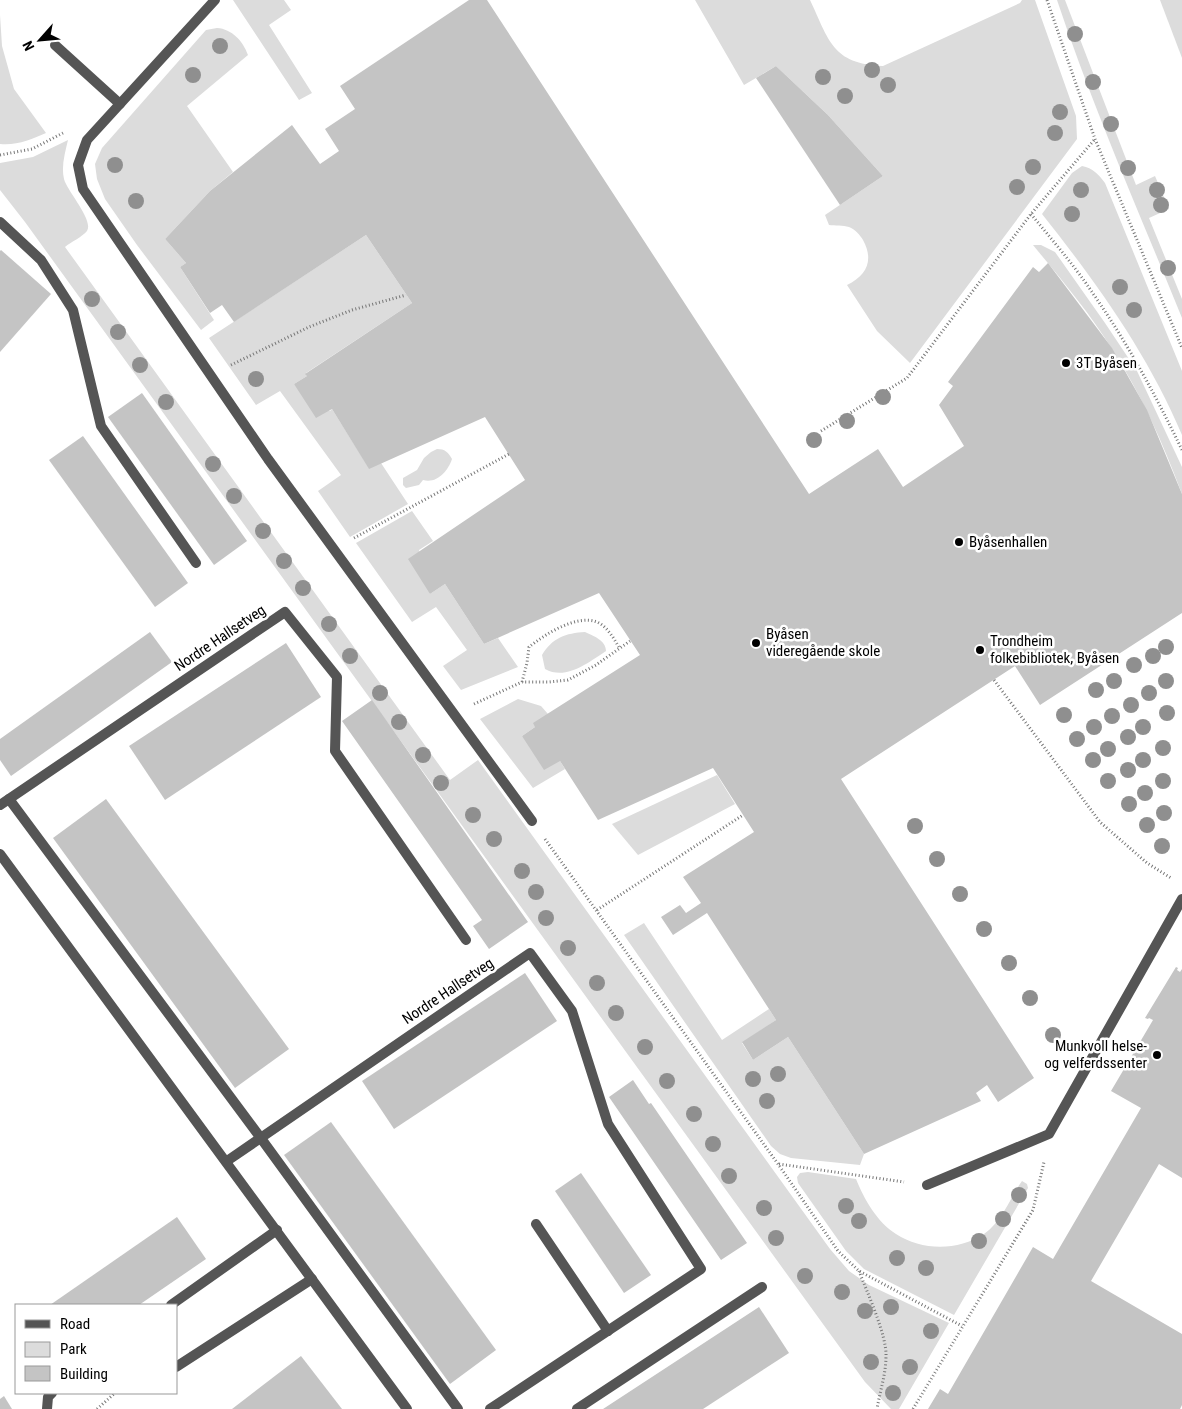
<svg xmlns="http://www.w3.org/2000/svg" width="1182" height="1409" viewBox="0 0 1182 1409" font-family="'Roboto Condensed',sans-serif">
	<rect width="100%" height="100%" fill="#fff"/>
	<g fill="#dcdcdc">
		<polygon points="233,0 284,0 291,10 269,25 312,93 299,100"/>
		<path d="M695,0H810C829,40 832,64 883,66L1020,3L1022,0H1035L1076,116L1077,139L910,363L877,331L847,285C867,275 874,260 863,240C860,235 855,229 849,227C843,225 835,226 829,225L825,215L883,176L828,115L776,66L744,85Z"/>
		<path d="M1057,0H1065L1136,185L1155,176L1169,209L1149,218L1182,299V318C1139,212 1093,108 1057,0Z"/>
		<polygon points="1160,0 1182,0 1182,58"/>
		<path d="M0,15L2,46L14,89L46,133C32,139 16,146 0,144Z"/>
		<path d="M217,28C232,29 243,41 248,55L187,106L233,172L210,191L165,239L186,263L180,267L214,320L201,330L137,245L105,199L97,179L95,164L102,148L206,30Z"/>
		<path d="M68,140C65,153 61,166 64,179C67,191 94,220 87,231C82,237 71,242 65,247L450,780L478,760L830,1249L849,1271L869,1285L949,1323L899,1409H891L865,1382L25,222L0,190V163L33,157Z"/>
		<path d="M1082,166C1093,168 1098,174 1105,183L1182,371V435C1148,354 1096,282 1042,214L1072,173Z"/>
		<polygon points="366,235 412,303 306,373 307,376 294,384 330,411 332,409 369,468 381,463 408,504 350,537 318,491 341,475 280,391 256,405 209,338"/>
		<path d="M1033,245H1041L1055,252L1105,323L1137,371L1182,467V494C1163,443 1141,394 1112,349C1089,312 1060,278 1033,245Z"/>
		<path d="M437,449C445,449 448,452 452,459C448,471 437,484 423,480L419,485L406,488L403,485V478L417,470L424,458L431,452Z"/>
		<polygon points="412,511 433,541 419,550 430,594 445,584 484,644 498,638 518,667 461,690 443,666 467,650 436,607 412,622 356,543"/>
		<path d="M585,632C593,636 606,640 606,651C589,662 566,681 545,669L542,655C552,638 566,633 585,632Z"/>
		<polygon points="518,699 541,706 548,714 535,727 522,736 560,761 565,769 533,788 480,719"/>
		<polygon points="717,775 735,804 638,855 612,824"/>
		<polygon points="644,923 722,1040 769,1009 776,1020 742,1043 753,1060 788,1037 864,1154 860,1165 791,1158 780,1154 771,1146 624,935"/>
		<path d="M808,1172L856,1179C864,1199 877,1222 896,1234C922,1251 958,1251 984,1234C1002,1222 1010,1198 1022,1181L1027,1184L1028,1188L954,1315L864,1269L846,1251L798,1183L797,1177L800,1173Z"/>
	</g>
	<g fill="#c4c4c4">
		<polygon points="469,0 487,0 809,494 878,449 903,487 964,446 939,405 953,386 948,382 1033,267 1039,272 1048,263 1112,348 1147,410 1182,494 1182,613 1040,705 1015,666 841,779 1034,1078 998,1102 987,1085 976,1093 981,1101 864,1154 788,1037 753,1060 742,1042 776,1020 769,1009 707,913 673,935 661,917 680,905 686,913 701,903 683,877 754,832 713,768 598,820 560,761 544,770 522,736 535,727 533,723 640,655 599,593 484,644 445,584 430,594 408,559 525,480 485,417 369,469 332,409 316,418 294,384 307,376 305,374 412,303 366,235 234,322 222,305 210,313 180,267 186,263 165,239 210,191 292,125 320,164 339,151 325,129 355,109 340,86"/>
		<polygon points="776,66 828,115 883,176 840,205 756,78"/>
		<polygon points="1,250 51,294 0,352 0,251"/>
		<polygon points="142,393 247,541 214,565 108,417"/>
		<polygon points="83,436 188,583 155,607 49,460"/>
		<polygon points="150,632 172,662 11,776 0,760 0,739"/>
		<polygon points="286,643 321,697 165,800 129,746"/>
		<polygon points="372,700 528,922 489,949 473,926 482,920 342,721"/>
		<polygon points="106,799 289,1049 235,1088 53,838"/>
		<polygon points="1176,967 1178,968 1177,970 1180,972 1182,969 1182,1178 1159,1164 1091,1281 1182,1334 1182,1405 1180,1409 928,1409 940,1389 948,1394 1033,1247 1053,1259 1141,1108 1111,1091 1153,1020 1149,1018 1148,1019 1145,1018"/>
		<polygon points="525,973 557,1021 394,1129 362,1081"/>
		<polygon points="633,1080 649,1104 651,1103 747,1243 721,1260 609,1097"/>
		<polygon points="331,1122 496,1350 450,1384 284,1155"/>
		<polygon points="581,1173 651,1275 624,1293 555,1191"/>
		<polygon points="177,1217 206,1259 139,1305 50,1305"/>
		<polygon points="759,1307 789,1353 703,1409 603,1409"/>
		<polygon points="301,1356 342,1409 232,1409"/>
		<polygon points="4,1396 12,1409 0,1409 0,1399"/>
	</g>
	<g fill="none" stroke-linecap="round" stroke-linejoin="round">
		<g stroke="#777" stroke-width="3" stroke-dasharray="1 2.5" stroke-linecap="butt">
			<polyline points="1047,0 1095,139 1182,348"/>
			<polyline points="0,155 32,149 63,133"/>
			<path d="M1031,214C1052,240 1075,266 1094,295C1128,344 1156,396 1182,450"/>
			<polyline points="231,365 309,327 352,310 406,295"/>
			<polyline points="821,431 907,378 1031,214 1095,139"/>
			<polyline points="354,538 509,454"/>
			<polyline points="994,680 1100,822 1147,863 1171,878"/>
			<path d="M522,682L527,663L529,647C544,635 576,614 597,622C608,627 614,639 620,649"/>
			<polyline points="474,704 522,682 549,682 568,680 596,665 630,641"/>
			<polyline points="545,839 778,1164 838,1251 859,1271 962,1326"/>
			<polyline points="597,910 743,815"/>
			<polyline points="779,1164 904,1182"/>
			<path d="M859,1271C867,1292 887,1336 886,1356C886,1374 880,1391 877,1409"/>
			<polyline points="97,1409 115,1393"/>
			<polyline points="913,1409 1033,1210 1044,1162"/>
		</g>
		<g stroke="#555" stroke-width="10">
			<polyline points="215,0 87,140 78,165 83,189 268,459 532,821"/>
			<polyline points="55,45 120,104"/>
			<polyline points="0,222 41,260 73,310 101,426 196,563"/>
			<polyline points="9,799 260,1137 458,1409"/>
			<polyline points="0,805 285,612 337,677 335,751 466,940"/>
			<polyline points="227,1161 530,953 572,1011 608,1124 701,1269 490,1409"/>
			<polyline points="927,1185 1049,1134 1182,899"/>
			<polyline points="536,1224 608,1331"/>
			<polyline points="171,1305 277,1230"/>
			<polyline points="176,1367 312,1279"/>
			<polyline points="47,1409 48,1397 52,1393"/>
			<polyline points="577,1409 762,1287"/>
		</g>
		<polyline stroke="#555" stroke-width="10" points="0,854 407,1409"/>
	</g>
	<g fill="#8f8f8f">
		<circle cx="1075" cy="34" r="8"/>
		<circle cx="220" cy="46" r="8"/>
		<circle cx="872" cy="70" r="8"/>
		<circle cx="193" cy="75" r="8"/>
		<circle cx="823" cy="77" r="8"/>
		<circle cx="1093" cy="82" r="8"/>
		<circle cx="888" cy="85" r="8"/>
		<circle cx="845" cy="96" r="8"/>
		<circle cx="1060" cy="112" r="8"/>
		<circle cx="1111" cy="124" r="8"/>
		<circle cx="1055" cy="133" r="8"/>
		<circle cx="115" cy="165" r="8"/>
		<circle cx="1033" cy="167" r="8"/>
		<circle cx="1128" cy="168" r="8"/>
		<circle cx="1017" cy="187" r="8"/>
		<circle cx="1081" cy="190" r="8"/>
		<circle cx="1157" cy="190" r="8"/>
		<circle cx="136" cy="201" r="8"/>
		<circle cx="1161" cy="205" r="8"/>
		<circle cx="1072" cy="214" r="8"/>
		<circle cx="1168" cy="268" r="8"/>
		<circle cx="1120" cy="287" r="8"/>
		<circle cx="92" cy="299" r="8"/>
		<circle cx="1134" cy="310" r="8"/>
		<circle cx="118" cy="332" r="8"/>
		<circle cx="140" cy="365" r="8"/>
		<circle cx="256" cy="379" r="8"/>
		<circle cx="883" cy="397" r="8"/>
		<circle cx="166" cy="402" r="8"/>
		<circle cx="847" cy="421" r="8"/>
		<circle cx="814" cy="440" r="8"/>
		<circle cx="213" cy="464" r="8"/>
		<circle cx="234" cy="496" r="8"/>
		<circle cx="263" cy="531" r="8"/>
		<circle cx="284" cy="561" r="8"/>
		<circle cx="303" cy="588" r="8"/>
		<circle cx="329" cy="624" r="8"/>
		<circle cx="1166" cy="647" r="8"/>
		<circle cx="350" cy="656" r="8"/>
		<circle cx="1153" cy="656" r="8"/>
		<circle cx="1134" cy="665" r="8"/>
		<circle cx="1114" cy="681" r="8"/>
		<circle cx="1166" cy="681" r="8"/>
		<circle cx="1096" cy="690" r="8"/>
		<circle cx="380" cy="693" r="8"/>
		<circle cx="1149" cy="693" r="8"/>
		<circle cx="1131" cy="705" r="8"/>
		<circle cx="1167" cy="713" r="8"/>
		<circle cx="1064" cy="715" r="8"/>
		<circle cx="1112" cy="716" r="8"/>
		<circle cx="399" cy="722" r="8"/>
		<circle cx="1094" cy="727" r="8"/>
		<circle cx="1143" cy="727" r="8"/>
		<circle cx="1128" cy="737" r="8"/>
		<circle cx="1077" cy="739" r="8"/>
		<circle cx="1163" cy="748" r="8"/>
		<circle cx="1108" cy="749" r="8"/>
		<circle cx="423" cy="755" r="8"/>
		<circle cx="1093" cy="760" r="8"/>
		<circle cx="1143" cy="760" r="8"/>
		<circle cx="1128" cy="770" r="8"/>
		<circle cx="1108" cy="781" r="8"/>
		<circle cx="1163" cy="781" r="8"/>
		<circle cx="441" cy="783" r="8"/>
		<circle cx="1145" cy="793" r="8"/>
		<circle cx="1129" cy="804" r="8"/>
		<circle cx="1164" cy="813" r="8"/>
		<circle cx="473" cy="815" r="8"/>
		<circle cx="1147" cy="825" r="8"/>
		<circle cx="915" cy="826" r="8"/>
		<circle cx="494" cy="839" r="8"/>
		<circle cx="1162" cy="846" r="8"/>
		<circle cx="937" cy="859" r="8"/>
		<circle cx="522" cy="871" r="8"/>
		<circle cx="536" cy="892" r="8"/>
		<circle cx="960" cy="894" r="8"/>
		<circle cx="546" cy="918" r="8"/>
		<circle cx="984" cy="929" r="8"/>
		<circle cx="568" cy="948" r="8"/>
		<circle cx="1009" cy="963" r="8"/>
		<circle cx="597" cy="983" r="8"/>
		<circle cx="1030" cy="998" r="8"/>
		<circle cx="616" cy="1013" r="8"/>
		<circle cx="1053" cy="1035" r="8"/>
		<circle cx="645" cy="1047" r="8"/>
		<circle cx="778" cy="1074" r="8"/>
		<circle cx="753" cy="1079" r="8"/>
		<circle cx="667" cy="1081" r="8"/>
		<circle cx="767" cy="1101" r="8"/>
		<circle cx="694" cy="1114" r="8"/>
		<circle cx="713" cy="1144" r="8"/>
		<circle cx="729" cy="1176" r="8"/>
		<circle cx="1019" cy="1195" r="8"/>
		<circle cx="846" cy="1206" r="8"/>
		<circle cx="764" cy="1208" r="8"/>
		<circle cx="1003" cy="1219" r="8"/>
		<circle cx="859" cy="1221" r="8"/>
		<circle cx="776" cy="1238" r="8"/>
		<circle cx="979" cy="1241" r="8"/>
		<circle cx="897" cy="1258" r="8"/>
		<circle cx="926" cy="1268" r="8"/>
		<circle cx="805" cy="1276" r="8"/>
		<circle cx="842" cy="1292" r="8"/>
		<circle cx="891" cy="1307" r="8"/>
		<circle cx="865" cy="1311" r="8"/>
		<circle cx="931" cy="1331" r="8"/>
		<circle cx="871" cy="1362" r="8"/>
		<circle cx="910" cy="1367" r="8"/>
		<circle cx="893" cy="1393" r="8"/>
	</g>
	<g fill="#000" stroke="#fff" stroke-width="2">
		<circle cx="1066" cy="363" r="5"/>
		<circle cx="959" cy="542" r="5"/>
		<circle cx="756" cy="643" r="5"/>
		<circle cx="980" cy="650" r="5"/>
		<circle cx="1157" cy="1055" r="5"/>
	</g>
	<g text-anchor="middle" stroke-width="5" stroke-linejoin="round" paint-order="stroke">
		<g font-size="15" fill="#000" stroke="#fff" text-anchor="start">
			<text x="1076" y="368">3T Byåsen</text>
			<text x="969" y="547">Byåsenhallen</text>
			<text x="766" y="639">Byåsen<tspan x="766" dy="17">videregående skole</tspan></text>
			<text x="990" y="646">Trondheim<tspan x="990" dy="17">folkebibliotek, Byåsen</tspan></text>
			<text x="1147" y="1051" text-anchor="end">Munkvoll helse-<tspan x="1147" dy="17">og velferdssenter</tspan></text>
		</g>
		<g font-size="15" fill="#000" stroke="#fff">
			<text transform="translate(220 638) rotate(-34)" y="5">Nordre Hallsetveg</text>
			<text transform="translate(448 991) rotate(-34)" y="5">Nordre Hallsetveg</text>
		</g>
	</g>
	<rect x="15" y="1304" width="162" height="90" fill="#ffffff" stroke="#999999"/>
	<rect x="25" y="1320" width="25" height="8" fill="#555555" stroke="#999999"/>
	<text x="60" y="1329" font-size="15" fill="#000000">Road</text>
	<rect x="25" y="1342" width="25" height="15" fill="#dcdcdc" stroke="#999999"/>
	<text x="60" y="1354" font-size="15" fill="#000000">Park</text>
	<rect x="25" y="1366" width="25" height="15" fill="#c4c4c4" stroke="#999999"/>
	<text x="60" y="1379" font-size="15" fill="#000000">Building</text>
	<g transform="translate(40 40) rotate(243)" stroke="#ffffff" stroke-width="4" paint-order="stroke">
	<path d="M0-4L9 19L0 12L-9 19Z" fill="#000000"/>
	<text y="-8" font-size="14" font-weight="bold" text-anchor="middle" fill="#000000">N</text>
	</g>
</svg>
